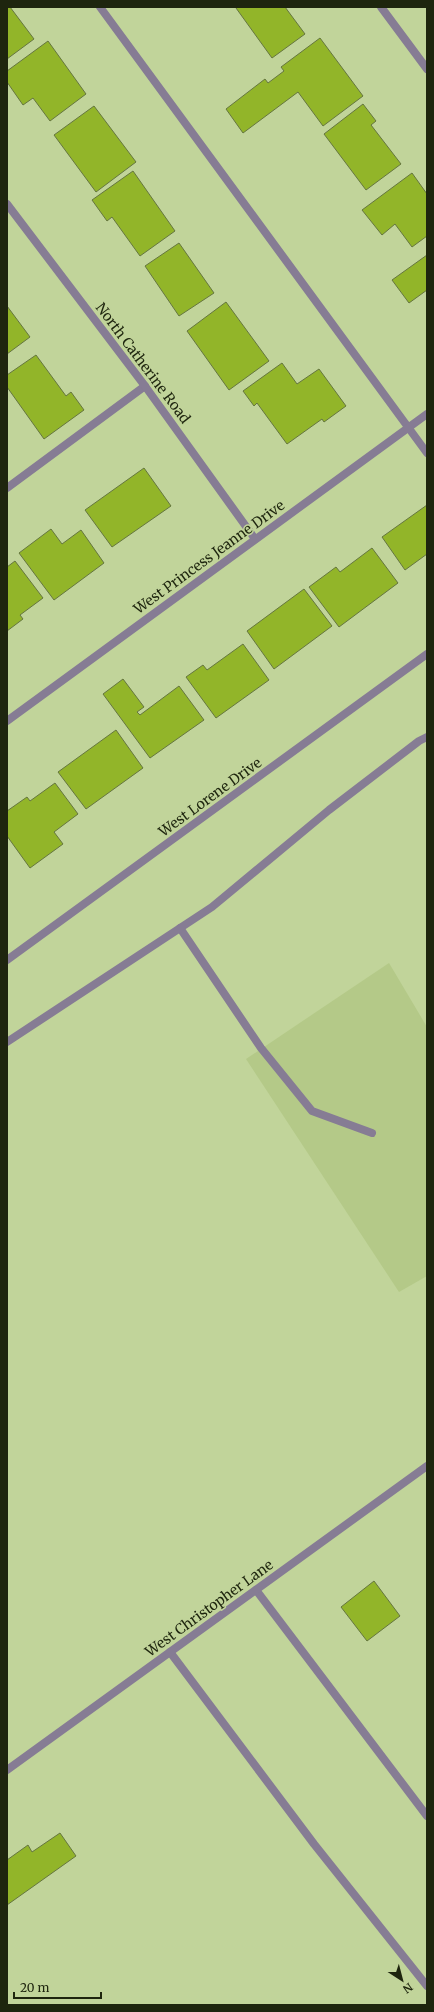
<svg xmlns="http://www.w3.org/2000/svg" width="434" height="2012" viewBox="0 0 434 2012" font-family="Merriweather,serif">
	<rect width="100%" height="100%" fill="#c1d49a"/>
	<polygon fill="#b4c988" points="389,963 427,1027 427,1276 399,1292 246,1059"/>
	<g fill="#92b529" stroke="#65763f">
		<polygon points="7,7 10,7 34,39 7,59"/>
		<polygon points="237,7 285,7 305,34 272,58 236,8"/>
		<polygon points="320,38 363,96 323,126 298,92 243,133 226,109 265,79 268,83 284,71 281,67"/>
		<polygon points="48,41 86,94 50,121 33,98 23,105 7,82 7,71"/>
		<polygon points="363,104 376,121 371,125 401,164 366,190 324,134"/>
		<polygon points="94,106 136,162 96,192 54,135"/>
		<polygon points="133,171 175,231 140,256 112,217 107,221 92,200"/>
		<polygon points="412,173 427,194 427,236 412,247 395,224 382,235 362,210"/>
		<polygon points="179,243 214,293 179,316 145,266"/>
		<polygon points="427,255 427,290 409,303 392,280"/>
		<polygon points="226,302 269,361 229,390 187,331"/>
		<polygon points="7,306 30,337 7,354"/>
		<polygon points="36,355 66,396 71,392 84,410 44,439 7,387 7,375"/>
		<polygon points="282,363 297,384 319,369 346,406 324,422 322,419 287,444 257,403 254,406 243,391"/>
		<polygon points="144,468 171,506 112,547 85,510"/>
		<polygon points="427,505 427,554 405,570 382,537"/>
		<polygon points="51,529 62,544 81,530 104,563 54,600 19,553"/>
		<polygon points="372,548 398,583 339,627 309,587 336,567 340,572"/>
		<polygon points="15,561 43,598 20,615 23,619 7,631 7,567"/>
		<polygon points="304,589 332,626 274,669 247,631"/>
		<polygon points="243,644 269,680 216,718 186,677 203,665 207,670"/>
		<polygon points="123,679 144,707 137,712 140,715 179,686 204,720 150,758 103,694"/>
		<polygon points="116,730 143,768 86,809 58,772"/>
		<polygon points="55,783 78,814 54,832 63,844 30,868 7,836 7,811 27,797 30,801"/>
		<polygon points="374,1581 400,1616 367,1641 341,1607"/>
		<polygon points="60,1833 76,1856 7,1905 7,1860 28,1845 32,1852"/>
	</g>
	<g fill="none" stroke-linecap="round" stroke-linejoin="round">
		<g stroke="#867c94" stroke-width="8">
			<polyline points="100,7 427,453"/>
			<polyline points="7,488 145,386"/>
			<polyline points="180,928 261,1048 312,1111 372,1133"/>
			<polyline points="7,1042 212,907 329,810 419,741 427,737"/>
			<polyline points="256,1590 427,1816"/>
			<polyline points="170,1652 314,1844 427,1986"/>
		</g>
		<g stroke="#867c94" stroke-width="8">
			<polyline points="381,7 427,69"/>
			<polyline points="7,204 145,386 255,539"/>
			<polyline points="7,721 427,414"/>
			<polyline points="7,960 427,654"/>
			<polyline points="7,1770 427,1466"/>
		</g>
	</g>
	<g text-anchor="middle" stroke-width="3" stroke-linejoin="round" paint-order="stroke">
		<g font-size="14" fill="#1e250e" stroke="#c1d49a">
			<text transform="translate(143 363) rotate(53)" y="5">North Catherine Road</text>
			<text transform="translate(209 557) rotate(-36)" y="5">West Princess Jeanne Drive</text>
			<text transform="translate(210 797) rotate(-36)" y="5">West Lorene Drive</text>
			<text transform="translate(209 1608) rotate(-36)" y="5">West Christopher Lane</text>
		</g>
	</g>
	<rect width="434" height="2012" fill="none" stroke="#1e250e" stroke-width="16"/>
	<g transform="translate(402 1980) rotate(144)" stroke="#c1d49a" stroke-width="3" paint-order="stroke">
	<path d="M0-3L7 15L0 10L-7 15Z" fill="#1e250e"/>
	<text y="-6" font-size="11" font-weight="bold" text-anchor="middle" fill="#1e250e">N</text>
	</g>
	<path d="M14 1992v6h87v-6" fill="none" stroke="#1e250e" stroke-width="2"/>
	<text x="20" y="1992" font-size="12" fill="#1e250e" stroke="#c1d49a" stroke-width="3" paint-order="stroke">20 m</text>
</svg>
